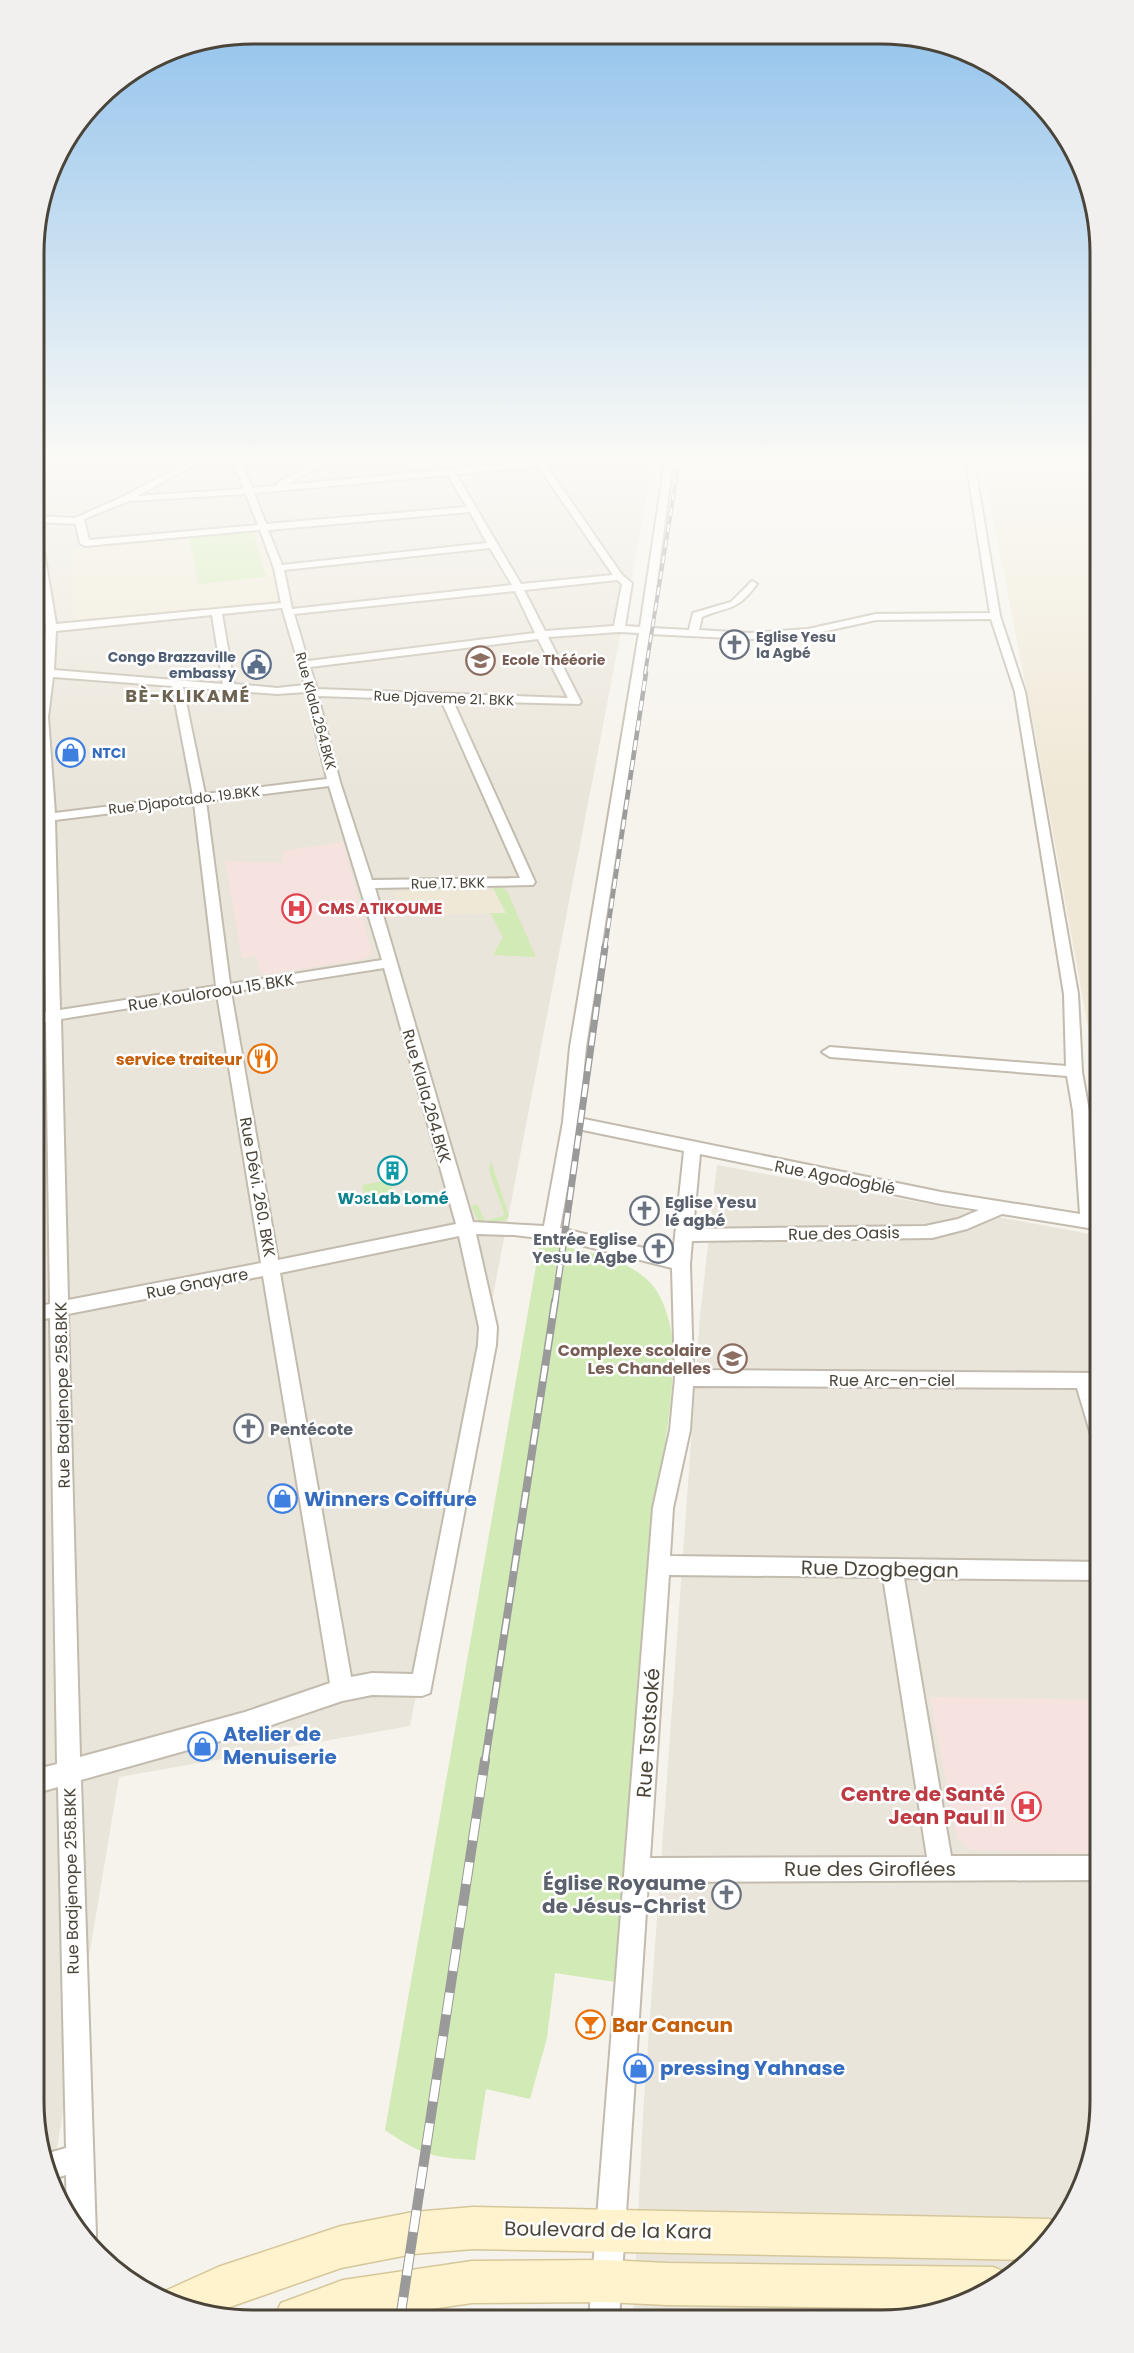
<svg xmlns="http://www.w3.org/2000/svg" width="1134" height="2353" viewBox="0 0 1134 2353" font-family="Poppins,sans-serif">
	<rect width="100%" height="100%" fill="#f6f3ec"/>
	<g fill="#eae5da">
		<polygon points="33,461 654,461 410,1726 119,1777 51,2184 45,2170 33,2100"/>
		<polygon points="717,1165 1101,1236 1101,2114 1089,2171 1055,2234 1004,2283 951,2308 881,2320 633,2319 643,2115 700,1316"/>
	</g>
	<g fill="#efe8d6">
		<polygon points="982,461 1101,461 1101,1099 1035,734"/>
		<polygon points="261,530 283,601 71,623 72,550"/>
		<polygon points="494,890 506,913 400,915 393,892"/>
		<polygon points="718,1351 745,1352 745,1367 719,1366"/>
	</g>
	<g fill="#f6e3e0">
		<polygon points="343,842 372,954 365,959 261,975 256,956 242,958 225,861 283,863 283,851"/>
		<polygon points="930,1697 1101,1700 1101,1854 971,1850 957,1839"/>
	</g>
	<g fill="#d2eab5">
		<polygon points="253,532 266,577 199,584 189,538"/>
		<polygon points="502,887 507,891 536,957 493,955 503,937 490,913 506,913 493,888"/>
		<polygon points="491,1161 509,1216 505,1220 481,1226 471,1206 477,1204 485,1221 503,1216 504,1213 489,1171"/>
		<polygon points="390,1180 394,1196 366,1201 362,1185"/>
		<path d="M540,1243C576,1248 638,1258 658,1293C671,1316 675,1346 673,1372C669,1437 654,1501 648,1566C635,1704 626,1843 615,1982L555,1973L547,2038L530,2099L486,2089L475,2160C434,2158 419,2154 385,2130Z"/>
	</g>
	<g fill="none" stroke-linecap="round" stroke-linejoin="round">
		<defs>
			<path id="minor" d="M191,461H202L137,496L244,489L233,461H241L252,488L276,486L277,483L317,461H328L287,485L536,461H568L546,465L622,575L632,583L625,626L640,627L665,461H673L651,628L689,630L693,613L731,602L752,581L757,584C736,612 731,605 702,617L699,630L750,633L808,629L876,614L990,613L966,461H974L1000,616L1025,692L1078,994L1082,1072L1089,1111L1097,1217L1101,1218V1230L1002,1214L967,1229L932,1238L692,1241L690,1264L693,1370L1101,1373V1389H1096L1101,1404V1443L1094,1441L1091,1435L1077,1388L693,1386L690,1430L673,1508L670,1556L1101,1562V1580L904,1578L951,1856H1101V1880L648,1882L619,2319H589L653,1508L670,1430L675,1378L672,1268L565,1241L514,1235L476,1234L497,1327L496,1345L430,1693L422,1696L372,1695L342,1701L245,1734L81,1780L96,2236L92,2246L67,2217L66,2175L49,2180L45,2170L42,2155L66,2148L58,1787L33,1794V1770L57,1764L50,1318L33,1321V1307L50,1304L46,1022L33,1024V1014L46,1012L43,822L33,823V815L43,814L36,717L42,676L33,675V669L43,670L46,628L33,545V516L75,518L122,497ZM538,466L613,575L521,584L456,474ZM448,475L467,507L266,524L254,493ZM246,494L258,525L89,540L84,519L129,501ZM470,512L487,543L282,565L268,530ZM39,522L76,524L80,543L85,546L260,530L274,568L281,603L56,624ZM490,548L512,585L292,609L284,570ZM617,580L622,584L614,626L545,631L524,590ZM515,591L535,633L308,661L294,614ZM282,608L305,685L277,688L234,684L222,614ZM212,615L223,684L54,670L56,631ZM991,619L1015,692L1064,994L1066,1066L830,1047L822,1052L830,1057L1067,1076L1073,1111L1080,1214L941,1192L579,1118L586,1047L650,634L750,639L808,635L876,620ZM619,632L639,633L570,1047L563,1122L544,1226L473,1222L375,888L533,885L535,882L453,701L579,704L581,702L548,637ZM538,639L568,698L317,689L310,667ZM53,677L172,686L193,796L55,813L48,717ZM183,687L277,694L306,692L327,779L205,794ZM318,696L441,700L520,878L372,880L340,782ZM329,786L382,960L230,984L206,801ZM194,803L216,986L60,1010L55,820ZM384,968L456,1224L278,1260L231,992ZM217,994L261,1263L68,1300L61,1019ZM578,1129L684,1151L673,1255L560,1228ZM700,1154L941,1204L979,1210L958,1219L925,1226L693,1229ZM459,1236L479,1327L478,1345L413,1674L372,1673L351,1677L280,1273ZM263,1276L330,1683L245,1712L80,1757L68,1314ZM669,1575L883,1577L927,1857L650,1858Z"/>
			<g id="secondary">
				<polygon points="473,2207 1049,2219 1061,2224 1055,2234 1027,2260 473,2249 413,2254 341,2268 210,2314 168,2303 162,2299 165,2291 218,2267 341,2226 413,2212"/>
				<polygon points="606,2260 667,2263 993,2267 1008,2273 1010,2277 1004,2283 950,2309 667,2305 606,2302 472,2303 369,2318 274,2318 281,2303 343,2280 472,2261"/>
			</g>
			<polygon id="primary" points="33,461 47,461 33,469"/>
		</defs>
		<use href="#minor" stroke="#c2bbae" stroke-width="4"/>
		<use href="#secondary" stroke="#d6c79b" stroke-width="3"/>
		<use href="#primary" stroke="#e6c16a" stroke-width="2"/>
		<use href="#minor" fill="#fff" fill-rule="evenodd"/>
		<use href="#secondary" fill="#fff3cd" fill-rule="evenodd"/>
		<use href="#primary" fill="#ffe39c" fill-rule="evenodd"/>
		<defs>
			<polyline id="rail-far4" points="645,674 679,461"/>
			<polyline id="rail-far3" points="605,948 646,673"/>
			<polyline id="rail-far2" points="555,1303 605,947"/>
			<polyline id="rail-far1" points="485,1761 555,1301"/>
			<polyline id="rail" points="400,2319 485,1760"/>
		</defs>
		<use href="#rail-far4" stroke="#9a9a9a" stroke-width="4"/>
		<use href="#rail-far3" stroke="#9a9a9a" stroke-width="4.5"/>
		<use href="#rail-far2" stroke="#9a9a9a" stroke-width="7"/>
		<use href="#rail-far1" stroke="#9a9a9a" stroke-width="8"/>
		<use href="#rail" stroke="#9a9a9a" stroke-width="10"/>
		<use href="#rail-far4" stroke="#fff" stroke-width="2" stroke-dasharray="8" stroke-linecap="butt"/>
		<use href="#rail-far3" stroke="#fff" stroke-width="3" stroke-dasharray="10" stroke-linecap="butt"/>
		<use href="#rail-far2" stroke="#fff" stroke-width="4.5" stroke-dasharray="13" stroke-linecap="butt"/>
		<use href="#rail-far1" stroke="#fff" stroke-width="5" stroke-dasharray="16" stroke-linecap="butt"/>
		<use href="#rail" stroke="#fff" stroke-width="8" stroke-dasharray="22" stroke-linecap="butt"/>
	</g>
	<linearGradient id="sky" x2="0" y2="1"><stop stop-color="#8fc1ec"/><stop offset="0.58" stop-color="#fbfaf6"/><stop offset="1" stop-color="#fbfaf6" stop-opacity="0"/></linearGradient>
	<rect width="1134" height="791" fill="url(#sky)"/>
	<defs>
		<symbol id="church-ring" viewBox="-11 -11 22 22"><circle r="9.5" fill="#fff" stroke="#6b7280" stroke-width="1.5"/><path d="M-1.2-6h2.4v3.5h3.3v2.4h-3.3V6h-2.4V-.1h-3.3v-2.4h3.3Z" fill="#6b7280"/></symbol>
		<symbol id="school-ring" viewBox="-11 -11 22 22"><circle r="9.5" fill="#fff" stroke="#8d6e63" stroke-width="1.5"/><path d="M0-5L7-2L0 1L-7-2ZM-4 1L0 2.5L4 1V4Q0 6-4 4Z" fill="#8d6e63"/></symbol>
		<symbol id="civic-ring" viewBox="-11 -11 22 22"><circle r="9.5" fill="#fff" stroke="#5c6f8a" stroke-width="1.5"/><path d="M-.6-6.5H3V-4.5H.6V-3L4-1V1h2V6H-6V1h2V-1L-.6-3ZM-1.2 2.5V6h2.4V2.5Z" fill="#5c6f8a"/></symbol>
		<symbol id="shop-ring" viewBox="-11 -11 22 22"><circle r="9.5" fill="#fff" stroke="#3f7fe0" stroke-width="1.5"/><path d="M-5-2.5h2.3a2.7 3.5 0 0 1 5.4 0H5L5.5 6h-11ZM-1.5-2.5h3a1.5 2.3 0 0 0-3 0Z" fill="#3f7fe0"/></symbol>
		<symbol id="hospital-ring" viewBox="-11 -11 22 22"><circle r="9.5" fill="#fff" stroke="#e0444e" stroke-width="1.5"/><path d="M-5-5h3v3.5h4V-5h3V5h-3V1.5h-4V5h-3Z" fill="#e0444e"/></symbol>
		<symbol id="restaurant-ring" viewBox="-11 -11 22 22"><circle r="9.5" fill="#fff" stroke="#e8710a" stroke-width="1.5"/><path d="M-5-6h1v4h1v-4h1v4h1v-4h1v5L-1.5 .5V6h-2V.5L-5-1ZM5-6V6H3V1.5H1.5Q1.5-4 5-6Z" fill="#e8710a"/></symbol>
		<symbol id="building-ring" viewBox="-11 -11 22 22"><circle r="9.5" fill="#fff" stroke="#0f9aa8" stroke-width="1.5"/><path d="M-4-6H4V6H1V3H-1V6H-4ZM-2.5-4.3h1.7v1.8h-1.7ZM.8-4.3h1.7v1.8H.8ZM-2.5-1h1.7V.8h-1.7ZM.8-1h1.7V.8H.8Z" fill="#0f9aa8"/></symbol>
		<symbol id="bar-ring" viewBox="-11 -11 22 22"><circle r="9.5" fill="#fff" stroke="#e8710a" stroke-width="1.5"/><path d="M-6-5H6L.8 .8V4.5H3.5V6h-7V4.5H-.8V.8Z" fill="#e8710a"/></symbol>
	</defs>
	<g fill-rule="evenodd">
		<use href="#church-ring" x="718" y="628" width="33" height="33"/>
		<use href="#school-ring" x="464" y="644" width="33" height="33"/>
		<use href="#civic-ring" x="240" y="648" width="33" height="33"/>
		<use href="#shop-ring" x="54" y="736" width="33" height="33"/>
		<use href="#hospital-ring" x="280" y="892" width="33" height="33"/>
		<use href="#restaurant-ring" x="246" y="1042" width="33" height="33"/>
		<use href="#building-ring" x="376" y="1154" width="33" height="33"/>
		<use href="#church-ring" x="628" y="1194" width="33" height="33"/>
		<use href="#church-ring" x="642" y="1232" width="33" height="33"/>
		<use href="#school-ring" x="716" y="1342" width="33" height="33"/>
		<use href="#church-ring" x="232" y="1412" width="33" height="33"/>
		<use href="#shop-ring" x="266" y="1482" width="33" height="33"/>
		<use href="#shop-ring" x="186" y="1730" width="33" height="33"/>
		<use href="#hospital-ring" x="1010" y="1790" width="33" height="33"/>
		<use href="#church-ring" x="710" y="1878" width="33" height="33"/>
		<use href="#bar-ring" x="574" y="2008" width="33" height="33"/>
		<use href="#shop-ring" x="622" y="2052" width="33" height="33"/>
	</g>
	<g text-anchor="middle" stroke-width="5" stroke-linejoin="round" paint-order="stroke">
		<g font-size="14" font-weight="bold" fill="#5b616d" stroke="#fff" text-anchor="start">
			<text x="756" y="642">Eglise Yesu<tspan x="756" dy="16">la Agbé</tspan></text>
		</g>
		<g font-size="14" font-weight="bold" fill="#4e5e75" stroke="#fff" text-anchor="end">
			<text x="236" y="662">Congo Brazzaville<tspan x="236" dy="16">embassy</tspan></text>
		</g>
		<g font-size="14" font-weight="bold" fill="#785e54" stroke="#fff" text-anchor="start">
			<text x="502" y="665">Ecole Thééorie</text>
		</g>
		<g font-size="14" fill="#4b4439" stroke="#fff">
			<text transform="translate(444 698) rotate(2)" y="5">Rue Djaveme 21. BKK</text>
			<text transform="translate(316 711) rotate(75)" y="5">Rue Klala.264.BKK</text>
			<text transform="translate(184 800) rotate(-7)" y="5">Rue Djapotado. 19.BKK</text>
			<text transform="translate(448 883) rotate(-1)" y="5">Rue 17. BKK</text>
		</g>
		<g font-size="14" font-weight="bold" fill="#366cbe" stroke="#fff" text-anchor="start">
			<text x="92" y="758">NTCI</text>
		</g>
		<g font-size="16" font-weight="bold" fill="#be3a42" stroke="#fff" text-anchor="start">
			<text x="318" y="914">CMS ATIKOUME</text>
		</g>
		<g font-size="16" fill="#4b4439" stroke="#fff">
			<text transform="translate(211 992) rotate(-9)" y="6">Rue Kouloroou 15 BKK</text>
			<text transform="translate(427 1096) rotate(74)" y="6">Rue Klala,264.BKK</text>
			<text transform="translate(835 1177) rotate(11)" y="6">Rue Agodogblé</text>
			<text transform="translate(258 1187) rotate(80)" y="6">Rue Dévi. 260. BKK</text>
			<text transform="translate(844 1233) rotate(-1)" y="6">Rue des Oasis</text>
			<text transform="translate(197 1283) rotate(-11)" y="6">Rue Gnayare</text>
			<text x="892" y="1386">Rue Arc-en-ciel</text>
			<text transform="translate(62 1395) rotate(-91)" y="6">Rue Badjenope 258.BKK</text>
			<text transform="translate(71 1881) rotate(-91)" y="6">Rue Badjenope 258.BKK</text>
		</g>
		<g font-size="16" font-weight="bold" fill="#c56008" stroke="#fff" text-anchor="end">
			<text x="242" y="1065">service traiteur</text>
		</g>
		<g font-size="16" font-weight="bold" fill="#0d838f" stroke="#fff">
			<text x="393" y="1204">WɔɛLab Lomé</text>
		</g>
		<g font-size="16" font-weight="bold" fill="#5b616d" stroke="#fff" text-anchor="start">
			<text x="665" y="1208">Eglise Yesu<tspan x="665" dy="18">lé agbé</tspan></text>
			<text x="637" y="1245" text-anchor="end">Entrée Eglise<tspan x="637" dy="18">Yesu le Agbe</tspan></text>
			<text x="270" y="1435">Pentécote</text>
		</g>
		<g font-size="16" font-weight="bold" fill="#785e54" stroke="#fff" text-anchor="end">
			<text x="711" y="1356">Complexe scolaire<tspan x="711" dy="18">Les Chandelles</tspan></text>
		</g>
		<g font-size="18" font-weight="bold" letter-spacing="1.5" fill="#6e6250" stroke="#fff">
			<text x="188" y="702">BÈ-KLIKAMÉ</text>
		</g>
		<g font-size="20" font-weight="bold" fill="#366cbe" stroke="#fff" text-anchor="start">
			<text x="304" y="1506">Winners Coiffure</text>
			<text x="223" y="1741">Atelier de<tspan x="223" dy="23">Menuiserie</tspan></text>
			<text x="660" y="2075">pressing Yahnase</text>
		</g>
		<g font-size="20" fill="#4b4439" stroke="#fff">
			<text transform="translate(880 1569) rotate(1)" y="7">Rue Dzogbegan</text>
			<text transform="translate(648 1733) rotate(-86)" y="7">Rue Tsotsoké</text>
			<text x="870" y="1876">Rue des Giroflées</text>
			<text transform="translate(608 2230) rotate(1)" y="7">Boulevard de la Kara</text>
		</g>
		<g font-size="20" font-weight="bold" fill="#be3a42" stroke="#fff" text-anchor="end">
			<text x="1005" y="1801">Centre de Santé<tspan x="1005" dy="23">Jean Paul II</tspan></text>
		</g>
		<g font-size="20" font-weight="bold" fill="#5b616d" stroke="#fff" text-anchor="end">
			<text x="706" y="1890">Église Royaume<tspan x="706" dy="23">de Jésus-Christ</tspan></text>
		</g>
		<g font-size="20" font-weight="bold" fill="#c56008" stroke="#fff" text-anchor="start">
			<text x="612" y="2032">Bar Cancun</text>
		</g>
	</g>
	<path d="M0 0H1134V2353H0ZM253 44H881A209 209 0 0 1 1090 253V2101A209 209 0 0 1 881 2310H253A209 209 0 0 1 44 2101V253A209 209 0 0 1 253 44Z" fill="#f1f0ef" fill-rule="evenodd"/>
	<path fill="none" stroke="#4b4439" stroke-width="3" d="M253 44H881A209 209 0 0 1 1090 253V2101A209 209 0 0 1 881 2310H253A209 209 0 0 1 44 2101V253A209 209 0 0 1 253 44Z"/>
</svg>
